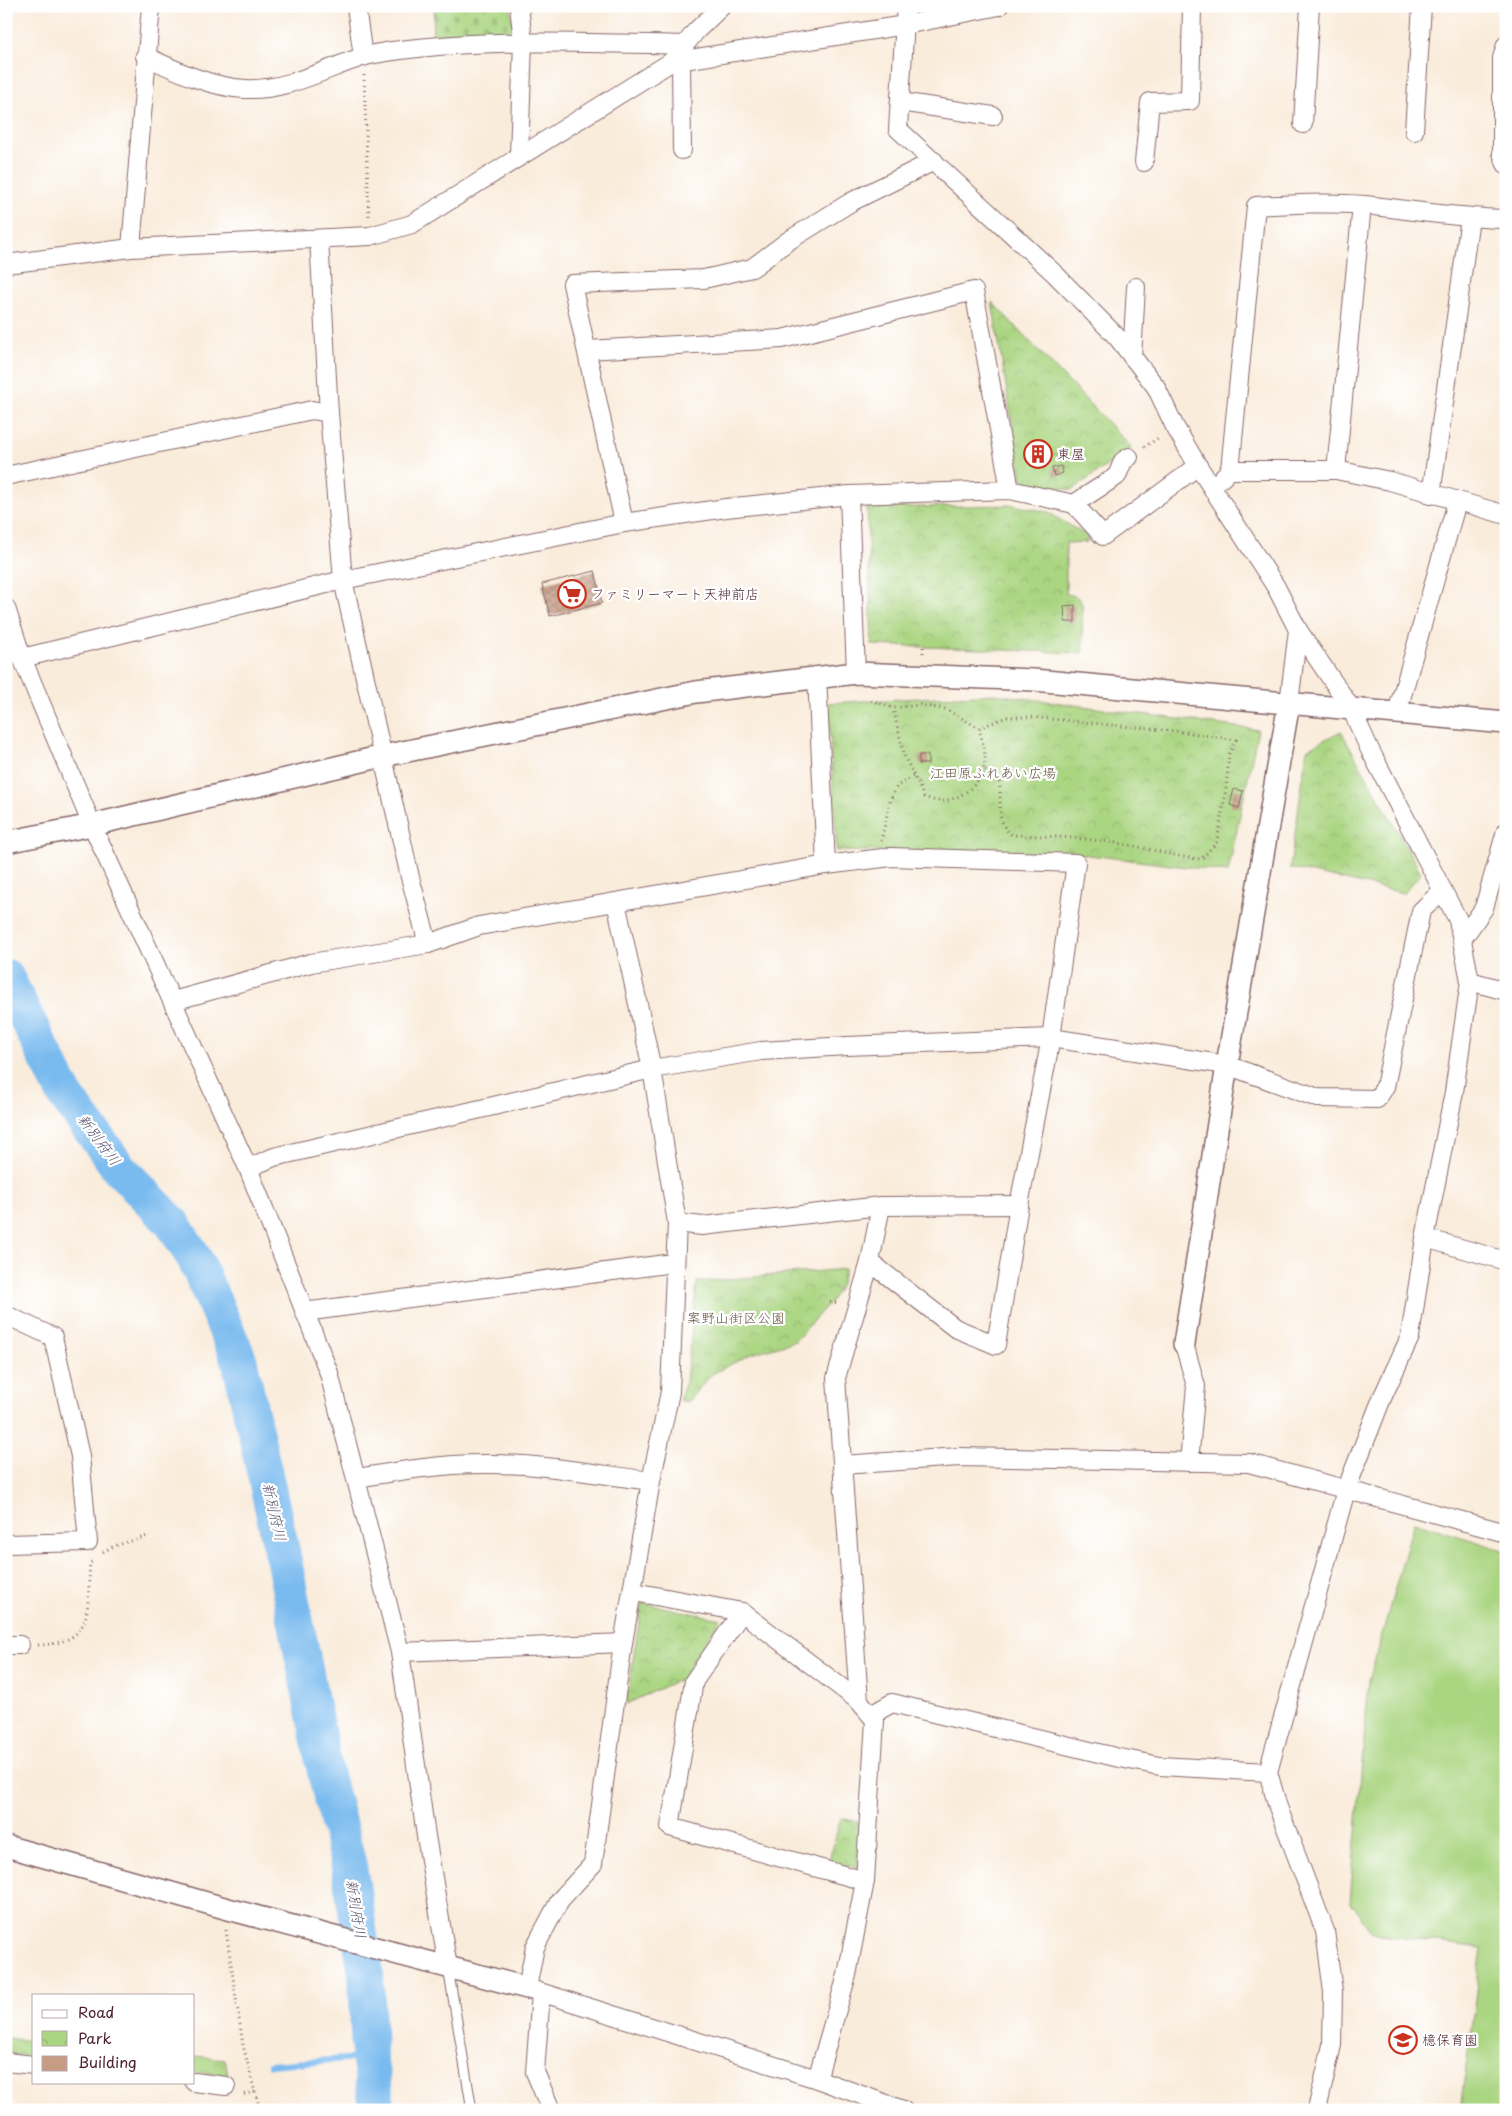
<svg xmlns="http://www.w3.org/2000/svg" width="1512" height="2116" viewBox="0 0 1512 2116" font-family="'Playpen Sans','Klee One',sans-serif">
	<defs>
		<pattern id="cemetery-stones" width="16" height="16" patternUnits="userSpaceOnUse" patternTransform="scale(1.25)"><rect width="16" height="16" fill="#aad581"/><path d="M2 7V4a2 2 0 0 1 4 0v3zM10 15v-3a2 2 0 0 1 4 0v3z" fill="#94b670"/></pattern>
		<pattern id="park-crowns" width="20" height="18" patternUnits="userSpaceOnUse" patternTransform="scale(1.25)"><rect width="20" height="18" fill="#aad581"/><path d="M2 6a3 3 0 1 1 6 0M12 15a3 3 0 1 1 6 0" fill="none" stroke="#94b670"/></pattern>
		<pattern id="building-cross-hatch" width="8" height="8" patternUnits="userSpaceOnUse" patternTransform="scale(1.25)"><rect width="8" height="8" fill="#c79c85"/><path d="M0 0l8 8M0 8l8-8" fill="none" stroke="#a47f6d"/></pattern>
	</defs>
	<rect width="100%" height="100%" fill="#fff"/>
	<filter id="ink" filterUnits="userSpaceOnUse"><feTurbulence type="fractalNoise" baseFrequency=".02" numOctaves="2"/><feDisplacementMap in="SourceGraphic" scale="10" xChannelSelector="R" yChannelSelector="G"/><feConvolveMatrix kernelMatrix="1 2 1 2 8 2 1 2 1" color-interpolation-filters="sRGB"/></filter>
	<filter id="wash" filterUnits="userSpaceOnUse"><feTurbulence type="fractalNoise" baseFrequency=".0096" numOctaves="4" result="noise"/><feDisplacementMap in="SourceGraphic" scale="20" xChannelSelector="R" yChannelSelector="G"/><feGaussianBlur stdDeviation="1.12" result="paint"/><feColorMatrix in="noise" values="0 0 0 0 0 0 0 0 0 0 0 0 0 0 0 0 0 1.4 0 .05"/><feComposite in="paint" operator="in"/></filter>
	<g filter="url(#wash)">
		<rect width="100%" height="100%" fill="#f9ecdb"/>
		<polygon fill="url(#cemetery-stones)" stroke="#7a7a56" points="435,6 510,6 514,32 432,34"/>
		<g fill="url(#park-crowns)" stroke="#7a7a56">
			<polygon points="992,302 1132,448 1072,490 1022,481"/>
			<path d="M1013,505L1048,512L1087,536V542L1066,543V594C1074,595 1078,596 1082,604L1083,653L872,645L867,508Z"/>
			<polygon points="994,694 1258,730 1228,872 1073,853 837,851 828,703"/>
			<polygon points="1341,731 1421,873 1404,893 1290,868 1307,749"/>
			<polygon points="845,1269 839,1289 830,1302 795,1341 751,1354 712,1374 687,1402 679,1400 686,1382 697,1282"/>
			<polygon points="642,1603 721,1619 694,1659 685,1677 626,1704"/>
			<polygon points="841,1818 861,1823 857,1868 829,1860"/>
			<polygon points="6,2038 34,2041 34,2056 6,2054"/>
			<polygon points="194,2056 225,2059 228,2075 194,2072"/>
		</g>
		<polygon fill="#aad581" stroke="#7a7a56" points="1414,1522 1506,1551 1506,2110 1460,2110 1482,1948 1373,1934 1350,1902 1369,1680"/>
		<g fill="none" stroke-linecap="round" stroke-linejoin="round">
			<polyline stroke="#7abbef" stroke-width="6" points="270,2065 369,2057"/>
			<polyline stroke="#7abbef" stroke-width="36" points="6,977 65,1095 119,1168 172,1223 195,1259 239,1359 282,1551 325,1772 349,1866 366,1973 369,2057 378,2110"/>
		</g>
		<g id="blocks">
			<g fill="url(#building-cross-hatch)">
				<polygon points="1037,447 1044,450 1045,455 1039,460 1032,459 1031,452"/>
				<polygon points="1061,466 1063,473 1054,476 1052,468"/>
				<polygon points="595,571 602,603 550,616 542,584"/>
				<polygon points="1075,605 1075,622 1065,622 1064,606"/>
				<rect x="919" y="755" width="9" height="9"/>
				<polygon points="1234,789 1243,791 1239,808 1230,805"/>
			</g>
		</g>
	</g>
	<g filter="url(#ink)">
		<use href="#blocks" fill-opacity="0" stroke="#876769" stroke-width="1"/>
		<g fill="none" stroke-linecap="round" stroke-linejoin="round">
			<defs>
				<polyline id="service" points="448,1968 472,2110"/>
				<g id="minor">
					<polyline points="356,6 363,57"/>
					<polyline points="906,6 898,129 1055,274 1117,337 1156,387 1175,427 1198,466 1276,587 1298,630 1351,708 1369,748 1458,920 1470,981 1454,1092 1425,1238 1410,1337 1382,1398 1346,1490 1268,1772 1278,1807 1325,1931 1333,1992 1332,2045 1317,2110"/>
					<polyline points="1506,45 1502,58 1502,153 1506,164"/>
					<path d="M145,56C177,71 210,87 245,89C286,91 325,69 362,57C379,52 400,50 418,48C507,39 595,43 684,45"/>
					<polyline points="681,61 682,150"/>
					<polyline points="671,62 905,25 999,6"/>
					<polyline points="900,102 993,116"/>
					<polyline points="1303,124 1310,6"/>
					<polyline points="1414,131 1422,6"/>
					<polyline points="519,156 523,41 519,6"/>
					<polyline points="1144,162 1150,102 1190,101 1192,6"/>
					<polyline points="319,239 329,413"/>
					<polyline points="131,248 151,6"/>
					<polyline points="6,264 131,248 370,236 412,224 671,62 696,31 722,6"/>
					<polyline points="587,350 782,339 974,291 1010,490"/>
					<polyline points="1132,357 1136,287"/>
					<path d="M1230,470L1256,206C1292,204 1328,202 1364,205C1411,210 1458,218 1506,219"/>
					<polyline points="1336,470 1362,205"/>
					<polyline points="6,476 312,410 329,413 343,580 410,877 428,944"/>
					<polyline points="1222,478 1230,470 1336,470 1390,481 1506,515"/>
					<polyline points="849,495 856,673"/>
					<polyline points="1431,495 1470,218"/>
					<polyline points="1074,504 1117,476 1123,461 1129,457"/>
					<polyline points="624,523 572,284 704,279 752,268 788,241 851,202 934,161"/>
					<polyline points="6,608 22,658 92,825 248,1168 329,1373 400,1652 426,1836 448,1967"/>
					<polyline points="22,658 343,580 624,523 726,508 849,495 1010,490 1074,504 1103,536 1198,466"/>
					<polyline points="817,676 826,865"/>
					<polyline points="1289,703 1298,630"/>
					<polyline points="1397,713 1457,502"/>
					<polyline points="616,902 652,1069 677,1223 670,1392 651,1481 623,1643 593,1864 560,1900 535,1947 527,1988 817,2079 903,2110"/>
					<polyline points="1463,938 1484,908 1506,831"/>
					<polyline points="1470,981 1506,991"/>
					<polyline points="173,1001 311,963 428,944 479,926 826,865 891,857 1076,863 1051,1038 1019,1205 996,1345 955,1328 870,1262 836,1378 859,1701"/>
					<polyline points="248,1168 274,1157 652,1069 761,1051 847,1046 1051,1038 1227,1065 1318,1098 1377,1099 1385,1087 1421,911 1442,891"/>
					<polyline points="677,1223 702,1226 881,1206 1019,1205"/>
					<polyline points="1425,1238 1506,1261"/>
					<polyline points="870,1262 881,1206"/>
					<polyline points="304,1312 673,1263"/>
					<polyline points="6,1315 53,1337 80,1456 88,1542 6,1544"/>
					<polyline points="1184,1344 1196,1386 1189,1462"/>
					<polyline points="842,1465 959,1457 1249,1463 1506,1533"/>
					<path d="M357,1478C399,1471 441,1464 483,1464C539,1463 596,1474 651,1481"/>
					<polyline points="634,1592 742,1612 859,1701 875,1720 865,1881 847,1975 817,2079"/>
					<polyline points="742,1612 694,1681 670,1827 865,1881"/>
					<polyline points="6,1645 20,1645"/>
					<polyline points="400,1652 623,1643"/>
					<polyline points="871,1715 892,1703 1115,1757 1160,1766 1268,1772"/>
					<polyline points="541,1993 535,2072 551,2110"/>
					<polyline points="6,2062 34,2065"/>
					<polyline points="194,2082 226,2086"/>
				</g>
				<g id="tertiary">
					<polyline points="6,842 92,825 383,756 696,692 856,673 1034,680 1506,723"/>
					<polyline points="1184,1344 1227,1065 1289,703"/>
					<polyline points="6,1846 228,1909 527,1988"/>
				</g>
			</defs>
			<use href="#service" stroke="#876769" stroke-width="11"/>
			<use href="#minor" stroke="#876769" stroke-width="20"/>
			<use href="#tertiary" stroke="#876769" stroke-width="24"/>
			<g stroke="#876769" stroke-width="3" stroke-dasharray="1 4" stroke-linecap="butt">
				<polyline points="364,75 369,219"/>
				<polyline points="1144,447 1160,437"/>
				<polyline points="923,653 923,647"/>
				<path d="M871,700L893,708L920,705L945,709L979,728C982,740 987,754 984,767C980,786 958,801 939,801C934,801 928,798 924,797L904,755L893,708"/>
				<path d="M979,728L1007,717H1030L1184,732L1236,740L1229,754L1226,789L1217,842L1201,859C1175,857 1153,849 1128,845C1089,838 1051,836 1012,835C993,822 1004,796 998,776L984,769"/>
				<polyline points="881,841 891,798 897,786 914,776"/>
				<polyline points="830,1302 840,1303"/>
				<polyline points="103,1552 114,1546 148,1536"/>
				<path d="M38,1645C97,1643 86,1608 90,1563L93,1561"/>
				<polyline points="226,1930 243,2045 255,2092 241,2095"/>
				<polyline points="255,2092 260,2110"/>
			</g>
			<use href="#service" stroke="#fff" stroke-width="9"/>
			<use href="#minor" stroke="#fff" stroke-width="18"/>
			<use href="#tertiary" stroke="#fff" stroke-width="21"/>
		</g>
	</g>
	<defs>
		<symbol id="building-ring" viewBox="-11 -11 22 22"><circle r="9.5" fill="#fff" stroke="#c8321e" stroke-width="1.5"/><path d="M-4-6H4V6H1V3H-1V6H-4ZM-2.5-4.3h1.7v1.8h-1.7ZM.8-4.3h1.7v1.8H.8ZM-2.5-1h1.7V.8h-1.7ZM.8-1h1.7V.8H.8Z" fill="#c8321e"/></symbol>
		<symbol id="supermarket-ring" viewBox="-11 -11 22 22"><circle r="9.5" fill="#fff" stroke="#c8321e" stroke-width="1.5"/><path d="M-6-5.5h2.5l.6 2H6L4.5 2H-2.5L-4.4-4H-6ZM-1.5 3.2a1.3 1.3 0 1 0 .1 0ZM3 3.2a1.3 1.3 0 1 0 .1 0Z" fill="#c8321e"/></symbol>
		<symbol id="school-ring" viewBox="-11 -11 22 22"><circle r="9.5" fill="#fff" stroke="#c8321e" stroke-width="1.5"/><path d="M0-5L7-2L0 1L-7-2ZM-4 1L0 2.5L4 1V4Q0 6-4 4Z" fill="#c8321e"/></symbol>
	</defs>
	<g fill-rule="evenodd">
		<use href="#building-ring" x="1022" y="438" width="32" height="32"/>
		<use href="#supermarket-ring" x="556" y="578" width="32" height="32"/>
		<use href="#school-ring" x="1387" y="2024" width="32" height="32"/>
	</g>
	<g text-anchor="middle" stroke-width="4.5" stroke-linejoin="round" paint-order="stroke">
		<g font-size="14" fill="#4a1f2b" stroke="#fff" text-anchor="start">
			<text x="1057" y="459">東屋</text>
			<text x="591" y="599">ファミリーマート天神前店</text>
			<text x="1422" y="2045">檍保育園</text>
		</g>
		<g font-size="14" fill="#675645" stroke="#fff">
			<text x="993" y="778">江田原ふれあい広場</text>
			<text x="736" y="1323">案野山街区公園</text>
		</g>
		<g font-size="15" font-style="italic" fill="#5b5670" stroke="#fff">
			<text transform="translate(99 1140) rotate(53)" y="5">新別府川</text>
			<text transform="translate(274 1512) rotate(77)" y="5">新別府川</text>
			<text transform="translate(356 1909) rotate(81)" y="5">新別府川</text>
		</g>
	</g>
	<rect width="1512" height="2116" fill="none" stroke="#fff" stroke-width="25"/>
	<rect x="32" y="1994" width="162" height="90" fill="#ffffff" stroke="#b7a5aa"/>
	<rect x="42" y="2010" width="25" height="8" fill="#ffffff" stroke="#b7a5aa"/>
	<text x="78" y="2018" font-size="15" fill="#4a1f2b">Road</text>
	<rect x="42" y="2031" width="25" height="15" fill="url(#park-crowns)" stroke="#b7a5aa"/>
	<text x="78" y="2044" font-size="15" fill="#4a1f2b">Park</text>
	<rect x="42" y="2056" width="25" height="15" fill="#c79c85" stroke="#b7a5aa"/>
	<text x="78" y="2068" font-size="15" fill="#4a1f2b">Building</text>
</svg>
